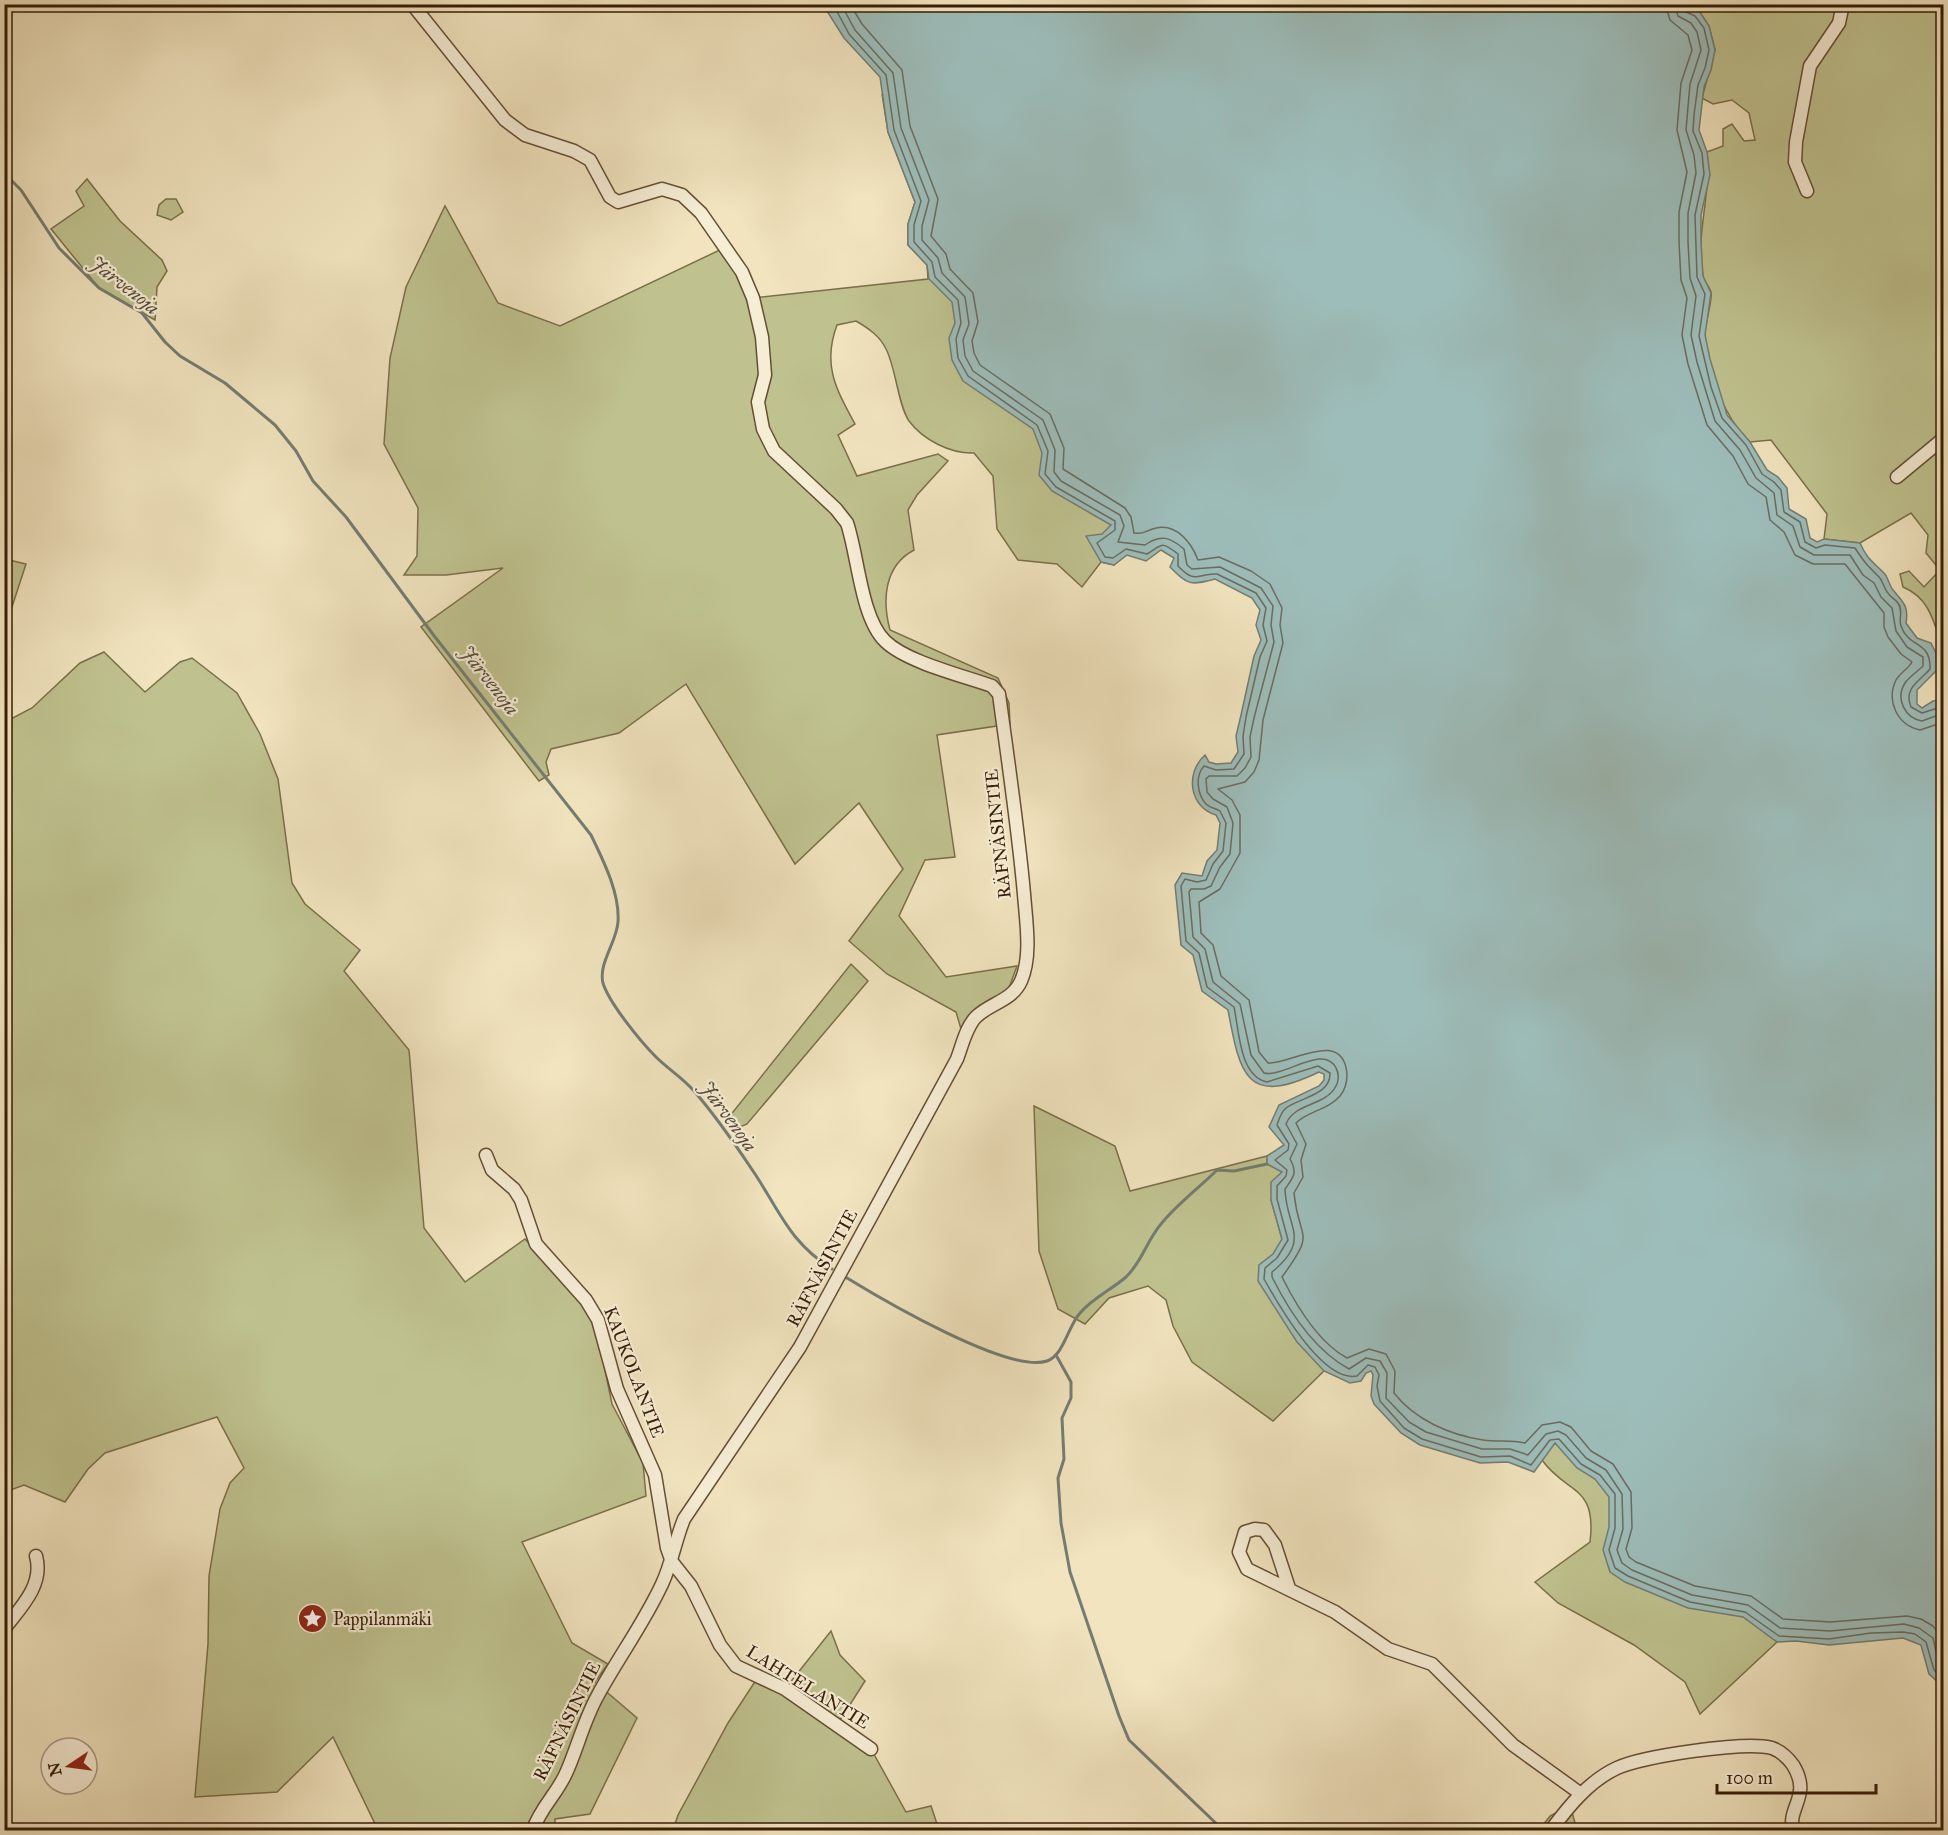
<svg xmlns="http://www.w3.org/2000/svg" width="1948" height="1835" viewBox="0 0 1948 1835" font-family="'IM FELL Great Primer',serif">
	<rect width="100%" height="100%" fill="#f1e4bf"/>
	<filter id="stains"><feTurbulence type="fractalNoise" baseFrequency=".00333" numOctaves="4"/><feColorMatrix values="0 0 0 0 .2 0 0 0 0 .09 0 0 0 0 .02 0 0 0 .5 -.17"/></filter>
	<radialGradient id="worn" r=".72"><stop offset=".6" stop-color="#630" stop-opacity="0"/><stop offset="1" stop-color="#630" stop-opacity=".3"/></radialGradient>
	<g fill="#bfc28f" stroke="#7b6f4a" stroke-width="1.5">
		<path d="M1687,5H1943V649C1934,623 1930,598 1903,587L1900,574L1909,571L1924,587L1940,570L1926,553L1928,535L1911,513L1860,543L1824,539L1827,514L1771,440L1750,442C1723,416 1706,371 1705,333C1705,323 1713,300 1711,292C1710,287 1704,282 1703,276C1695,232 1712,193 1707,152L1723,146V129L1732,124L1744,141L1755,140L1749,113L1732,100L1713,104L1702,98L1715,50L1709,26L1699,11Z"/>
		<path d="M882,94L1137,556L1126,555L1114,565L1101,562L1082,587L1057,564L1018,560L997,529L993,476L974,453C951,454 923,440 909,421C898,405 896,368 886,349C880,336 868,328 856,321L837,325C822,365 836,389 855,424L838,435L857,476L938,454L948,461L917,495L908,510L914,550C884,566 882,600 890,630L998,678L1009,703L1010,724L937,735L955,857L925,860L899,916L946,977L1017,966L1009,988L969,1016L961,1029L956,1012L887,974L849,941L903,869L859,803L795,864L686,684L619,733L551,749L546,762L549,775L539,781L421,627L503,568L446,575H404L417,556L418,508L384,444L390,358L406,287L445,206L498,303L560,326L724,248L753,298L928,279L927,265L908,245V224L915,202L888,132Z"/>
		<polygon points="87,179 120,221 162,260 167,271 157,287 155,320 99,288 51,229 84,206 76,191"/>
		<polygon points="166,199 176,199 183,212 171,220 157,215 159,205"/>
		<polygon points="5,559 26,564 11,610 5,619"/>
		<polygon points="104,652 145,692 180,662 192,658 237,693 260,734 278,779 292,883 305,904 360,950 344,971 409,1050 424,1228 465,1282 525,1239 569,1286 589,1314 599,1341 612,1404 643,1463 646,1496 522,1542 572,1643 608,1664 595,1682 637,1718 590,1814 555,1819 555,1830 378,1830 333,1737 277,1792 195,1797 208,1644 209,1576 220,1509 230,1483 244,1468 217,1417 105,1453 88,1469 65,1502 24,1485 5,1492 5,722 32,708 80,663"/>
		<polygon points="851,964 868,981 747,1124 733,1130 727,1126 729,1117"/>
		<polygon points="1034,1106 1115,1146 1130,1191 1267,1156 1267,1164 1282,1171 1271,1200 1282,1239 1326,1347 1324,1371 1273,1421 1192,1362 1173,1326 1166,1300 1148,1286 1109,1298 1085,1324 1058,1309 1039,1251"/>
		<path d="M1564,1417L1804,1608L1777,1642L1700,1714L1685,1682L1634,1645L1558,1603L1535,1582L1590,1542C1597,1484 1567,1495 1542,1460Z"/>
		<polygon points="831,1631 840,1655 865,1681 837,1725 871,1749 906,1812 931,1806 939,1830 673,1830 678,1815 728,1723 758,1677 785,1689"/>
		<polygon points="1570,1805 1577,1830 1539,1830 1550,1816"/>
	</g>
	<path fill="#9dbdba" stroke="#747d72" stroke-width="1.5" d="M827,5L1687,4L1699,11L1709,26L1715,50L1711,70L1704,87L1699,130L1707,152L1710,175L1701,215V242L1703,276L1711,293L1705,335L1710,359L1727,415L1750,442L1767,470L1778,477L1787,488L1789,509L1806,519L1810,538L1817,542L1824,539L1860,543C1867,559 1872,561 1884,573C1888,577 1889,585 1893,590C1903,602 1909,606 1906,623L1917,638L1931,643L1936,653L1937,670L1917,690V704L1922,708L1933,701L1943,700V1693L1941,1685L1929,1674L1921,1645L1903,1638L1829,1645L1796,1641L1777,1642L1743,1617L1688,1608L1625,1582L1610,1572L1603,1550L1609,1527V1497L1595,1479L1577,1468L1555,1443L1534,1472L1508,1462L1480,1463L1420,1445L1401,1433L1374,1404L1371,1396L1373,1375L1371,1371L1366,1373L1361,1381L1350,1383L1324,1371L1297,1342L1258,1281L1259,1265L1273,1254L1282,1239L1271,1200V1182L1282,1172L1267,1164V1156L1284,1145L1269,1127L1279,1105L1319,1086L1324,1080V1074L1319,1072C1246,1107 1240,1075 1228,1010L1202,991L1193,955L1181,945L1175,885L1182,873L1202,876L1207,861L1217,850L1220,823L1216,815C1189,807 1185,773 1205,755L1209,762L1216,764L1231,763L1238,752L1236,736L1241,715L1254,656L1261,640L1256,625L1260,610L1252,598L1215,579C1190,586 1188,585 1170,567L1174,558L1161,550L1146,561L1127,555L1114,565L1101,562L1086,536L1102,534L1111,525L1052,491L1039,475L1042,453L1033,429L963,381L952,360L949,338L955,323L952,302L929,279L927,265L908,245V224L915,202L888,132L880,77L844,38L827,11Z"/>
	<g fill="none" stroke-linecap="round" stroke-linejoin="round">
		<g stroke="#6a6c60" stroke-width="1.5">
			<path d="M833,4L849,34L886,75L894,130L921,201L914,225V242L932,262L935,277L958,300L961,323L956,339L958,358L968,376L1037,425L1048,451L1045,474L1056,487L1115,521V530L1097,543L1105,557L1113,558L1126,549L1147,554C1163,545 1160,540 1178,554V566C1196,585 1197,573 1217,574L1256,593L1266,608L1263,625L1267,641L1260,657L1246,717L1243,736L1244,754L1234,769L1216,770L1204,766C1195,776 1197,794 1206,804C1210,808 1216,808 1220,811L1226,823L1223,851L1213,864L1206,880L1197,882L1185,879L1181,886L1186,941L1199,953L1207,987L1234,1007C1239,1029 1239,1076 1267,1082L1318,1066L1330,1073C1331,1095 1301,1097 1286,1108C1281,1112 1279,1119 1277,1125L1289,1144L1288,1150L1275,1160L1287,1170L1286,1176L1277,1186V1199L1288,1240L1277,1258L1265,1268L1264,1279C1278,1304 1323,1383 1357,1376L1368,1365L1375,1367L1379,1375L1377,1386L1380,1401L1404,1428L1422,1439L1481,1457L1510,1456L1531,1465L1550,1440L1559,1439L1581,1464L1600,1475L1615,1494V1528L1609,1550L1615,1568L1628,1576L1690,1602L1745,1612L1779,1636L1829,1639L1871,1633L1903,1632L1915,1634L1926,1642L1934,1670L1944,1679"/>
			<path d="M841,4L855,30L893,73L901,128L929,200L922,226V240L938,258L942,273L965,297L969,324L963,340L965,356L973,371L1043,420L1055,450L1054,472L1061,481L1120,515L1124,526L1118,542L1145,545C1160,534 1170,537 1184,549L1187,565L1192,569L1220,567L1261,588L1273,606L1271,625L1274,642L1254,718L1250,737L1251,757L1245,768L1237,776H1209L1206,779L1207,792L1213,799L1227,807L1233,823L1230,854L1220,867L1211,886L1204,889H1191L1189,892L1193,937L1205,949L1213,982L1240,1004L1251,1055L1264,1073C1284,1078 1324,1043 1336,1068C1339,1073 1339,1081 1336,1086C1325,1107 1295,1102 1286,1124L1297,1144L1290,1159C1298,1173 1293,1178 1285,1189C1286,1228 1312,1239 1272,1272V1277C1289,1311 1314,1350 1349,1369L1366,1358L1380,1361L1387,1373L1386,1398L1409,1422L1426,1432L1482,1449H1510L1528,1455L1546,1434L1558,1431L1566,1435L1586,1458L1606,1470L1622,1494L1623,1529L1617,1550L1622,1563L1632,1570L1692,1595L1748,1605L1780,1628L1830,1631L1904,1624L1919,1628L1933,1638L1938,1660L1944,1668"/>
			<path d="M850,4L862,24L902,70L910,126L938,199L931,236L946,254L950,269L973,293L978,322L972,341L974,353L980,365L1050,414L1064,448L1063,469L1125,508L1131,517L1134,533C1144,535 1146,530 1156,528C1177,523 1192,544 1198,560L1219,557L1251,571L1270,584L1282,608L1280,625L1283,643L1263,720L1259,760L1254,772L1245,782L1218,789L1232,800L1240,815V853L1220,889L1199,902L1201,933L1213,945L1221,976L1249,1000L1259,1052L1268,1063C1290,1065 1343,1027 1347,1074C1347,1082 1345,1090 1340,1096C1328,1110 1308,1111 1296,1123L1306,1144L1301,1160L1303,1177L1294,1193C1299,1243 1317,1229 1282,1277C1296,1305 1319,1343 1347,1358L1369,1349L1386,1354L1395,1371L1394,1393C1415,1420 1450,1435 1483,1440C1498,1442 1511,1440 1525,1443L1542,1425L1560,1422L1571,1427L1591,1451L1613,1464L1631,1492L1632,1528L1626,1549L1629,1557L1636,1562L1695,1586L1751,1596L1783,1619L1830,1622L1907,1616L1921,1619L1933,1626L1944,1640"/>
			<path d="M1665,4L1670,20L1688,35L1692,50L1681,83L1677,130L1687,172L1679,212V242L1681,280L1687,298L1682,335L1688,364L1707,425L1733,456L1748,484L1766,497L1770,520L1784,532L1795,555L1813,564H1845L1884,613V627L1888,637L1901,654L1912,662C1908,669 1900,673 1896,680C1886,701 1897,725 1920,730L1944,722"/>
			<path d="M1674,4L1678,16L1691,23L1697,32L1701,50L1690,84L1686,130L1694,155L1696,173L1688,213V242L1690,278L1696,296L1691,335L1697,362L1715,421L1740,450L1756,478L1774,493L1777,515L1793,526L1800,547L1814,555H1850L1863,575L1874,583L1881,597L1892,608L1896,631L1907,647L1923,657V666C1917,672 1909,677 1905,683C1895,699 1905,718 1922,721L1944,713"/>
			<path d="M1682,4L1684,11L1695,16L1704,28L1709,50L1705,68L1698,85L1694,115L1693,131L1702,153L1704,174L1695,215L1697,277L1705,294L1699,336L1711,387L1722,418L1746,445L1762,474L1774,482L1781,490L1784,512L1800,522L1805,542L1816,548L1825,545L1855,548C1864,562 1867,565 1879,577C1883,581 1884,589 1888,593C1890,597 1895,599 1898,603C1904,611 1898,618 1901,626C1909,649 1931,640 1930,669C1920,681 1903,688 1911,707L1922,713L1944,706"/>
		</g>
		<g stroke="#747d72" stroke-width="3">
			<path d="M4,173L21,190L59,248L99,288L142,313L165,342L180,356L225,383L275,425L296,451L313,481L346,517L435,637L591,835C603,860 620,893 618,922C617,941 598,964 603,983C609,1003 641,1042 656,1057C668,1069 683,1078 694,1091C716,1116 735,1144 753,1171C780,1211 789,1242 832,1269"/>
			<path d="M847,1278C883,1300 1009,1374 1047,1361C1064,1355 1068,1326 1080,1313C1093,1298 1111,1290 1126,1277C1142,1262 1147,1240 1161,1224C1177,1204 1199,1188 1217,1170L1234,1171L1267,1164"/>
			<polyline points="1056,1355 1071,1382 1071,1398 1062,1418 1064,1459 1058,1478 1061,1523 1070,1572 1119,1716 1129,1740 1223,1830"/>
		</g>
		<defs>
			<g id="street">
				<path d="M412,4L505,120L525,135L574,151L590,160L610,197L618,202L662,189L682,195L701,213L742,272L753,298L762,337L765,375L758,402L763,429L774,451L836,509L847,523C858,555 861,618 885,641C906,662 964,676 992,686L999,694C1008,761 1018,827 1024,894C1026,921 1032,956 1021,981C1012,1001 990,1003 976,1017C966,1027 962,1046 957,1059L800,1347L684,1519C675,1541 672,1563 662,1584C644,1623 618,1658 598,1695C584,1720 578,1746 567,1771C558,1793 540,1808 533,1830"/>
				<polyline points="1807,191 1795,162 1796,142 1810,66 1839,23 1843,4"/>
				<polyline points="1897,477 1944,438"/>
				<polyline points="486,1155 492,1170 514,1189 521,1200 536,1244 586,1300 598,1320 617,1389 655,1475 667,1548 672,1562 691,1586 720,1645 736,1666 785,1689 871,1749"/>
				<polyline points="1289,1588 1275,1545 1264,1530 1255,1529 1245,1532 1239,1552 1247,1569 1335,1612 1388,1649 1432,1664 1513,1745 1581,1794"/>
				<path d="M4,1629C21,1607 44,1585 36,1556"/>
				<path d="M1551,1830C1569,1806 1589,1781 1617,1768C1642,1756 1746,1741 1772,1748C1780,1751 1788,1758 1793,1765C1812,1796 1787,1807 1793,1830"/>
			</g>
		</defs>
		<use href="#street" stroke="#664e34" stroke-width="15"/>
		<use href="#street" stroke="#f6edd5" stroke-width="12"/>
	</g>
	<defs>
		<symbol id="sight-disc" viewBox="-11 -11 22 22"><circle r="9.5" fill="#8f2418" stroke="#f6edd5"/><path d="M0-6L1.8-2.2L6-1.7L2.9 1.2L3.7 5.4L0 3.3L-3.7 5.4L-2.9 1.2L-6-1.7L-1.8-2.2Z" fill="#fff"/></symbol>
	</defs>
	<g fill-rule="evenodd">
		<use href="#sight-disc" x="296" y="1602" width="33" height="33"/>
	</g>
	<g text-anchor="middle" stroke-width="4.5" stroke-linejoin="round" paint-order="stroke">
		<g font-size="18" fill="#371c06" stroke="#f6edd5">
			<text transform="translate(998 834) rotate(-96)" y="6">RÄFNÄSINTIE</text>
			<text transform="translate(822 1268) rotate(-62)" y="6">RÄFNÄSINTIE</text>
			<text transform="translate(634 1372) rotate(69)" y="6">KAUKOLANTIE</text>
			<text transform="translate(808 1687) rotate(32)" y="6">LAHTELANTIE</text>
			<text transform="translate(567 1721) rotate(-64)" y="6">RÄFNÄSINTIE</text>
		</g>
		<g font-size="18" fill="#371c06" stroke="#f6edd5" text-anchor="start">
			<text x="333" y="1625">Pappilanmäki</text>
		</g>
		<g font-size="20" font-style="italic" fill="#564c3c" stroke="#f6edd5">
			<text transform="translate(125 285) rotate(38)" y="7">Järvenoja</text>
			<text transform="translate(490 680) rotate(52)" y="7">Järvenoja</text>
			<text transform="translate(729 1116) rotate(54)" y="7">Järvenoja</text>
		</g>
	</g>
	<rect width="1948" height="1835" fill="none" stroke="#f1e4bf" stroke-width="24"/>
	<rect x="6" y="6" width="1936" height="1823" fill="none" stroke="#371c06" stroke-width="3"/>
	<rect x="12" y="12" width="1924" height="1811" fill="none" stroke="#371c06" stroke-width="1.5"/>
	<g transform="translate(69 1766) rotate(257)"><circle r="28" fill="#f6edd5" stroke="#aa9982" stroke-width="1.5"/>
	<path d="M0-4.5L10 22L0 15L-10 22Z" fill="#8f2418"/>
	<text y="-9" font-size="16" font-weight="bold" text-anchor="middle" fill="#371c06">N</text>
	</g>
	<path d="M1717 1784v9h159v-9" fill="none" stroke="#371c06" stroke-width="3"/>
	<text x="1726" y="1784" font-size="18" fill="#371c06" stroke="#f6edd5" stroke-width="4.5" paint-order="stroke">100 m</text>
	<rect width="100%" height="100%" filter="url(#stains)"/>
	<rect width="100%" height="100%" fill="url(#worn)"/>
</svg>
